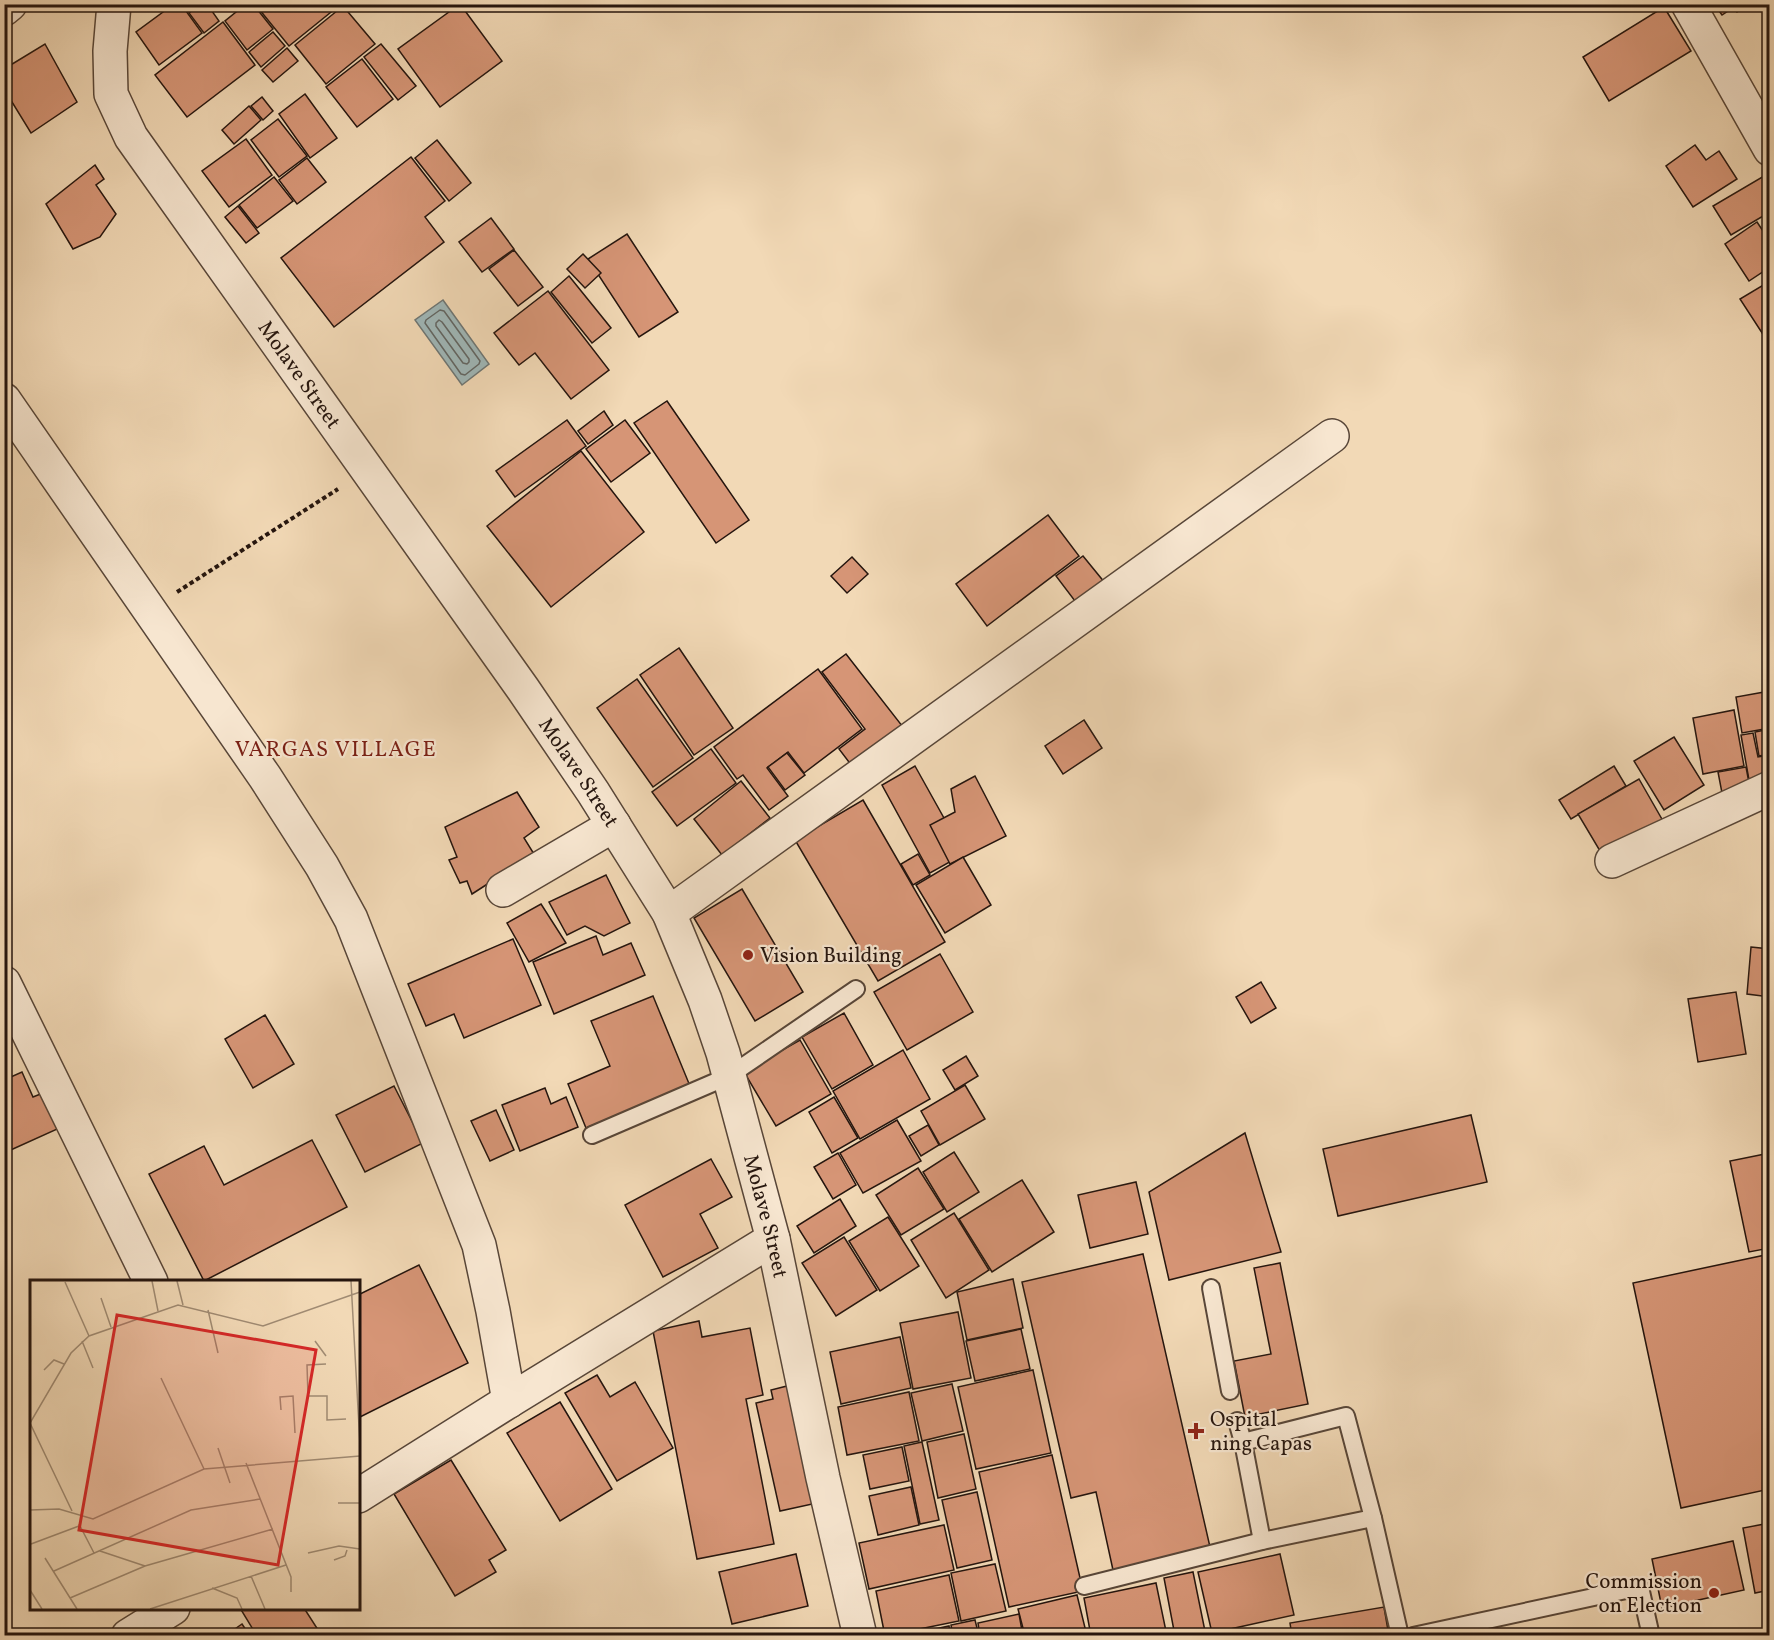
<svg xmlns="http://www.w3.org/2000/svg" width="1774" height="1640" viewBox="0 0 1774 1640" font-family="Vollkorn,serif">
	<rect width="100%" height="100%" fill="#f2d9b6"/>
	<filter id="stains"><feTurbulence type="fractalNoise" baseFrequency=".00333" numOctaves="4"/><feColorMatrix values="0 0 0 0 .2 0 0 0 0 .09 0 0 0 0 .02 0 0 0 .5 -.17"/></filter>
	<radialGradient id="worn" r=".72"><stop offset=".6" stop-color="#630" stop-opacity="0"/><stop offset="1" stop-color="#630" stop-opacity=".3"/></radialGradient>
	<polygon fill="#9fb7b8" stroke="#6e7674" stroke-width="1.5" points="443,300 489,364 462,385 415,320"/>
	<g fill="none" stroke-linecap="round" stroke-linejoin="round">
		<g stroke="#626663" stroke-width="1.5">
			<polygon points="440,310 444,311 480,361 479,364 465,375 461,374 425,323 426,320"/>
			<polygon points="439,320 442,322 469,359 469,362 467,364 463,363 436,326 436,323"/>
		</g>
	</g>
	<g fill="#d69576" stroke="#25150e" stroke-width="1.5">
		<polygon points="174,4 181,4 202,33 159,65 136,32"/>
		<polygon points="182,4 197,4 188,12"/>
		<polygon points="201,4 207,4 219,21 204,33 189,13"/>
		<polygon points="246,4 253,4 273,29 247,50 225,21"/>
		<polygon points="265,4 341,4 289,46 259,9"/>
		<polygon points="460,4 502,61 440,107 398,49"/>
		<polygon points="1714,4 1732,4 1734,7 1722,15"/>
		<polygon points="1733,4 1749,4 1737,12"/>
		<polygon points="343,6 375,44 326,84 295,45"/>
		<polygon points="1664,7 1691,51 1609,101 1583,57"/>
		<polygon points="223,22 255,65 187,117 155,75"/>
		<polygon points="273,32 285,46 261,67 249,52"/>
		<polygon points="45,44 77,102 31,133 4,89 4,69"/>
		<polygon points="381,44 416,86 398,100 364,57"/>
		<polygon points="287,48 298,61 273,82 262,70"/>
		<polygon points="362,59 393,99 357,127 326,87"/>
		<polygon points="305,94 337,138 310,158 279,114"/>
		<polygon points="262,97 273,111 263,120 251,106"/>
		<polygon points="249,106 261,120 234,144 222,130"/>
		<polygon points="278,119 307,156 279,177 251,140"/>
		<polygon points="246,139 272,175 229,207 202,171"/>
		<polygon points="437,140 471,183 449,201 415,158"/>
		<polygon points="1695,145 1706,160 1719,151 1737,179 1693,207 1666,166"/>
		<polygon points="411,157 445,201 425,217 444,242 334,327 281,258"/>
		<polygon points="307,158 326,182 297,204 279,180"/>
		<polygon points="95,165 104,179 96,185 116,214 100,237 73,249 46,204"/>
		<polygon points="1764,176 1770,185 1770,212 1731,235 1713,206"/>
		<polygon points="274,177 293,201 257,228 239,205"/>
		<polygon points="238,206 259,233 246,243 225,217"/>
		<polygon points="491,218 514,249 482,272 459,242"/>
		<polygon points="1757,222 1767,237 1770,236 1770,267 1749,281 1725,244"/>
		<polygon points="627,234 678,312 639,337 588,259"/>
		<polygon points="514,250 543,287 518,306 489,269"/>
		<polygon points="583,254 601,273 585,288 567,269"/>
		<polygon points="569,276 611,328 592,343 551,292"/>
		<polygon points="1770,281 1770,337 1766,339 1740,299"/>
		<polygon points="548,291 609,370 571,399 535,353 519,365 494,333"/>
		<polygon points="667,401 749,520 716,543 634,423"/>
		<polygon points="604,411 613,425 588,444 578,431"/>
		<polygon points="567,420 586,446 515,497 496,471"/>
		<polygon points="625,420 650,453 611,482 586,449"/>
		<polygon points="581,451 644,532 551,607 487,526"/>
		<polygon points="1048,515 1079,556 987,626 956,584"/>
		<polygon points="1083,556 1105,583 1078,605 1056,576"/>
		<polygon points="852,557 868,574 847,593 831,576"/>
		<polygon points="679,648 733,728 694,755 640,675"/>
		<polygon points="846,654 903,727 852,766 839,749 865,729 822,672"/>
		<polygon points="818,669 862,729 804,773 788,752 767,768 788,796 769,810 743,775 737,779 714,747"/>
		<polygon points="637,679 693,758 653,787 597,708"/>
		<polygon points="1770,691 1770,728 1742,733 1736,697"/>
		<polygon points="1734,710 1744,766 1703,774 1693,718"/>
		<polygon points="1084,720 1102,748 1063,774 1045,746"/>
		<polygon points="1770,729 1770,754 1759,756 1755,732"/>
		<polygon points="1753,733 1758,757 1770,755 1770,776 1749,780 1741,735"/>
		<polygon points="1674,737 1704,785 1664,810 1634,761"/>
		<polygon points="711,749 736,783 677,826 652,792"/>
		<polygon points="787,753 805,775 785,790 768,767"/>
		<polygon points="915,766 964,854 930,873 882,785"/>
		<polygon points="1614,766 1626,786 1571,819 1559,800"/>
		<polygon points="1746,767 1750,788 1722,793 1718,772"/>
		<polygon points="975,776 1006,836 950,864 930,825 955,812 951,789"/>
		<polygon points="1639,779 1663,821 1603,856 1578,814"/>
		<polygon points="741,781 770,818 722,855 694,819"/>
		<polygon points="517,792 539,827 524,838 534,854 472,894 467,881 460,883 449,860 457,857 445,827"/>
		<polygon points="863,800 945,942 878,981 795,840"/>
		<polygon points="918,854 930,875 913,885 901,864"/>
		<polygon points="963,857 991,905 945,933 916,885"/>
		<polygon points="606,875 630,923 604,936 585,926 567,935 549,902"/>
		<polygon points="742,889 803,992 755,1021 694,918"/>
		<polygon points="541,904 566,943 529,962 507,923"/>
		<polygon points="596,936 603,955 631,943 645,975 554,1014 533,962"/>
		<polygon points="513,939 541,1005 464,1038 454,1014 426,1026 408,984"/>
		<polygon points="1751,947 1770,949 1770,997 1747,994"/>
		<polygon points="940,954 973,1012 907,1050 874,992"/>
		<polygon points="1261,982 1276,1008 1251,1023 1236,997"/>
		<polygon points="1736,992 1746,1054 1698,1062 1688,999"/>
		<polygon points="653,996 690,1086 586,1128 568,1084 610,1066 591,1021"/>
		<polygon points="844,1013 873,1065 832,1089 802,1037"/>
		<polygon points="265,1015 294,1064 253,1088 225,1039"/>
		<polygon points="800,1040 831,1094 776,1126 744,1072"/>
		<polygon points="903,1050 930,1099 860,1139 833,1091"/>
		<polygon points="966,1056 978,1076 955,1090 943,1070"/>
		<polygon points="22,1072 33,1097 48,1091 64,1126 4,1153 4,1080"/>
		<polygon points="965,1085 985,1119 940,1145 921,1111"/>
		<polygon points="394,1086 423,1143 365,1172 336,1115"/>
		<polygon points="545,1088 551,1104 566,1097 578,1127 520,1151 502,1105"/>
		<polygon points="834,1097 858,1138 832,1153 809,1112"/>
		<polygon points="496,1110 514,1150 490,1161 471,1121"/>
		<polygon points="1471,1115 1487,1182 1338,1216 1323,1149"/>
		<polygon points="897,1120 921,1161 863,1193 840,1153"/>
		<polygon points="928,1125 939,1145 921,1156 909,1136"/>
		<polygon points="1245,1133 1281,1252 1169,1280 1149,1192"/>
		<polygon points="312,1140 347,1207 204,1281 149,1174 204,1146 224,1185"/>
		<polygon points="954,1152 979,1192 947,1212 923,1172"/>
		<polygon points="838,1153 856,1185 833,1199 814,1167"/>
		<polygon points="1770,1153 1770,1248 1749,1252 1730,1161"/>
		<polygon points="711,1159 732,1197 700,1214 718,1248 663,1277 625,1205"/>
		<polygon points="918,1168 944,1209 901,1235 876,1195"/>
		<polygon points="1022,1180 1054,1232 992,1272 959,1219"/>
		<polygon points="1136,1182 1148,1234 1090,1248 1078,1195"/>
		<polygon points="840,1199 856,1226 814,1253 797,1226"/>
		<polygon points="954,1213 989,1270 946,1298 911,1240"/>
		<polygon points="888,1217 919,1266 880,1291 849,1241"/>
		<polygon points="844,1237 877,1290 836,1316 802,1263"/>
		<polygon points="1143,1254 1210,1547 1113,1570 1096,1492 1071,1498 1022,1282"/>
		<polygon points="1770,1254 1770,1489 1681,1508 1633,1283"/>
		<polygon points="1280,1263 1308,1404 1245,1417 1234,1361 1271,1354 1254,1268"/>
		<polygon points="419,1265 468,1363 358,1418 358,1295"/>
		<polygon points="1013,1279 1023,1328 967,1340 957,1292"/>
		<polygon points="958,1312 971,1378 913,1389 900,1323"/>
		<polygon points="699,1321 702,1337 750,1328 763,1395 746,1399 774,1544 697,1559 653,1331"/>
		<polygon points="1021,1329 1030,1369 975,1381 966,1341"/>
		<polygon points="900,1337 911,1388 841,1404 830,1352"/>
		<polygon points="1033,1370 1051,1453 976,1469 958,1387"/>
		<polygon points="597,1375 610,1397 635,1382 673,1448 617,1481 565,1393"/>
		<polygon points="952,1384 963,1431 922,1441 911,1393"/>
		<polygon points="791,1385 817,1503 780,1511 756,1403 773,1399 771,1390"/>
		<polygon points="909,1392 919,1441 847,1455 838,1407"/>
		<polygon points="560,1402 612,1489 560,1521 507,1433"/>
		<polygon points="964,1434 976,1489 938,1498 927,1442"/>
		<polygon points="922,1442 939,1520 920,1524 904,1446"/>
		<polygon points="902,1447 909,1481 870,1489 863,1455"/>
		<polygon points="1052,1455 1083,1591 1009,1607 979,1472"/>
		<polygon points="451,1460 506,1550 489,1560 496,1572 455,1596 394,1494"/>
		<polygon points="911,1487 919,1525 878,1535 869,1496"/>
		<polygon points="977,1492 992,1560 957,1568 942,1500"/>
		<polygon points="1770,1523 1770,1590 1755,1593 1743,1528"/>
		<polygon points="944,1525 954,1570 869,1589 859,1543"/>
		<polygon points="1733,1541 1744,1590 1662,1608 1652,1559"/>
		<polygon points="796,1554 808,1606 732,1624 719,1572"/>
		<polygon points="1280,1554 1294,1615 1212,1633 1198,1572"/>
		<polygon points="995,1564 1006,1611 961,1621 951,1573"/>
		<polygon points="1193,1572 1206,1636 1175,1636 1164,1578"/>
		<polygon points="949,1575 959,1621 885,1636 876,1591"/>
		<polygon points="1156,1583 1167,1636 1091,1636 1084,1598"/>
		<polygon points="1077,1595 1087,1636 1025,1636 1018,1609"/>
		<polygon points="1384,1607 1389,1636 1292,1636 1290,1623"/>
		<polygon points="240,1608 304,1608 322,1636 257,1636"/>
		<polygon points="1019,1614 1023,1636 980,1636 978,1623"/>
		<polygon points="975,1620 979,1636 953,1636 951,1625"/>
		<polygon points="242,1624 250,1636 225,1636"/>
		<polygon points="949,1626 951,1636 903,1636"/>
	</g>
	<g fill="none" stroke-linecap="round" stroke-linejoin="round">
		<defs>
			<g id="service">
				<polyline points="592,1135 729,1076 856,989"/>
				<polyline points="1211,1288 1230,1391"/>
				<polyline points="1237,1421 1243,1442 1262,1541"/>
				<polyline points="1373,1518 1400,1636"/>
				<polyline points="1084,1586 1262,1541 1373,1518 1346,1416 1243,1442"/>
				<polyline points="1413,1636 1640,1587 1651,1636"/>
			</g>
			<g id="minor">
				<polyline points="4,9 10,4"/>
				<polyline points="4,400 265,777 322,866 351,919 479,1245 493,1311 509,1401"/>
				<polyline points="1612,861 1770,788"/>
				<polyline points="503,890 614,825"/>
				<polyline points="669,913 1332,436"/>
				<polyline points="4,983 151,1282"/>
				<polyline points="358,1496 509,1401 773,1239"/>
				<polyline points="128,1636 173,1608"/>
			</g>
			<g id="tertiary">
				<path id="s1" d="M114,4L110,51L111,94L131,137L523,689L593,792L669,913L705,1000L723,1053L773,1239L823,1478L860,1636"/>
				<polyline points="1688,4 1770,149"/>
			</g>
		</defs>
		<use href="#service" stroke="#584638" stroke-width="20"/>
		<use href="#minor" stroke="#584638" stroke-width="36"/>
		<use href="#tertiary" stroke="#584638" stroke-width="36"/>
		<polyline stroke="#25150e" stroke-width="4" stroke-dasharray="4.5 3" stroke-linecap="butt" points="177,592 338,489"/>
		<use href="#service" stroke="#f7e6d0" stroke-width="16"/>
		<use href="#minor" stroke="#f7e6d0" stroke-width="33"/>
		<use href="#tertiary" stroke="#f7e6d0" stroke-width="33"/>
	</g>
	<g fill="#8f2418" stroke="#f7e6d0" stroke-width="2">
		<circle cx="748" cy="955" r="6"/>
		<path d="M1193 1422h6v6h6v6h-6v6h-6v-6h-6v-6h6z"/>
		<circle cx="1714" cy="1593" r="6"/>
	</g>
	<g text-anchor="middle" stroke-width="4.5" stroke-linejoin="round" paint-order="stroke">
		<g font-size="21" fill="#25150e" stroke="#f7e6d0">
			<text dy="7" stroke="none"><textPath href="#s1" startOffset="429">Molave Street</textPath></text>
			<text dy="7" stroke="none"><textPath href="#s1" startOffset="915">Molave Street</textPath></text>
			<text dy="7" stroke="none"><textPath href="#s1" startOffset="1401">Molave Street</textPath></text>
		</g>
		<g font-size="21" fill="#25150e" stroke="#f7e6d0" text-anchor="start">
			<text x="760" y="962">Vision Building</text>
			<text x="1210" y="1426">Ospital<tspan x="1210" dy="24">ning Capas</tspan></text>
			<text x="1702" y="1588" text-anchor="end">Commission<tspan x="1702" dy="24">on Election</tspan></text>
		</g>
		<g font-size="22" letter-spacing="1.5" fill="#7a1f14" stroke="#f7e6d0">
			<text x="336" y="756">VARGAS VILLAGE</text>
		</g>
	</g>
	<g transform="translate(30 1280)">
		<rect width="330" height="330" fill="#f2d9b6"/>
		<path fill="none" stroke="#a08b73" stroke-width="1.5" d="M122,1L128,31M147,1L153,25M321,1L330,165M35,2L59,56M71,18L81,47M178,30L188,73M52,61L63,88M285,61L296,76M296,84L277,85L278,116H297V140L316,139M14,90L24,80L34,84M131,98L174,189M251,130L250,117L263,116L265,153M188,168L200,203M216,183L261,297V312M308,223H330M0,230L29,229L63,239L174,189L330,176M42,231L0,143L41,73L59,56L148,25L233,46L330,12M49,244L64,273M1,264L49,246M70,271L115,286M278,273L309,266L330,269M15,278L47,329M304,280L315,276L317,270M24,291L161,230L230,219M221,296L235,329M182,308L207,318L212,329M0,310L12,329M40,318L115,286L243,249M120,329L256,285"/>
		<path fill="#d62828" fill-opacity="0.15" stroke="#d62828" stroke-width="3" d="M87,35L286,70L248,285L49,250Z"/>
		<rect width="330" height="330" fill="none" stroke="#25150e" stroke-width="3"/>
	</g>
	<rect width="1774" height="1640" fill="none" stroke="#f2d9b6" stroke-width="24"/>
	<rect x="6" y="6" width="1762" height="1628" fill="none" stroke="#25150e" stroke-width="3"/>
	<rect x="12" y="12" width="1750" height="1616" fill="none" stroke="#25150e" stroke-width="1.5"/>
	<rect width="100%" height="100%" filter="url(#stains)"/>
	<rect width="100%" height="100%" fill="url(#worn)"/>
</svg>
